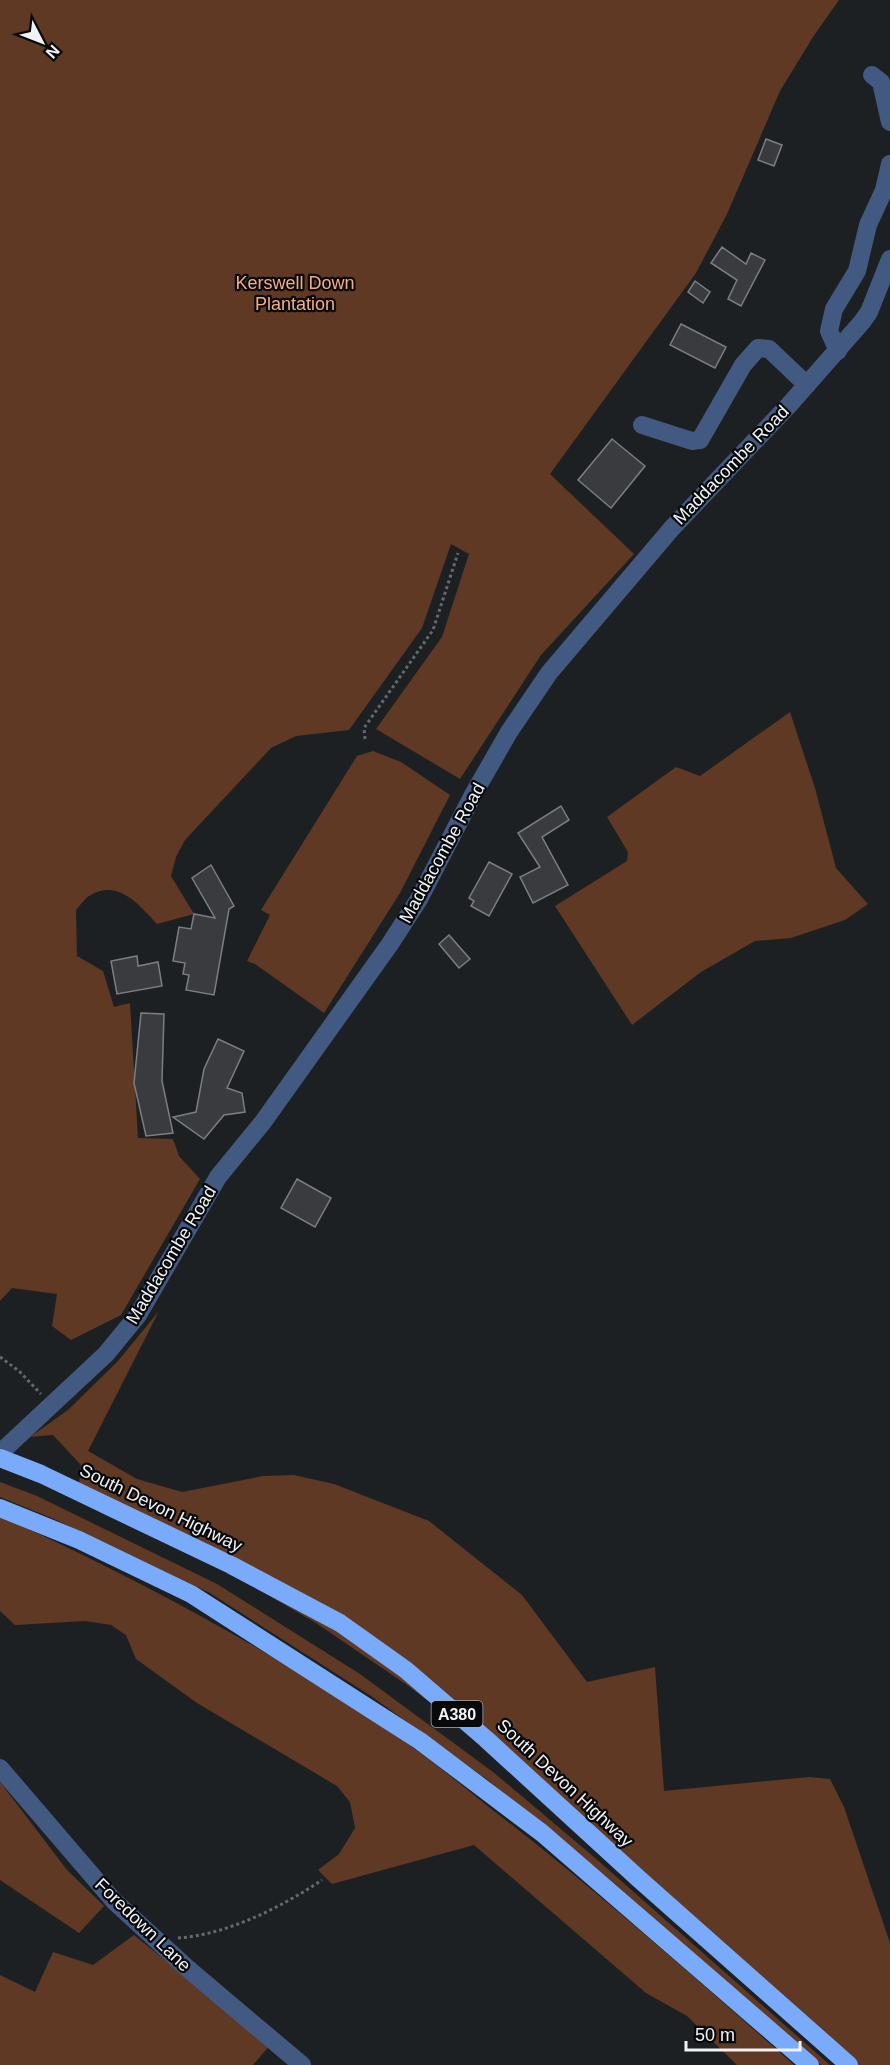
<svg xmlns="http://www.w3.org/2000/svg" width="890" height="2065" viewBox="0 0 890 2065" font-family="Helvetica,sans-serif">
	<rect width="100%" height="100%" fill="#1d2023"/>
	<g fill="#5f3923">
		<path d="M0,0H839L813,37L780,91L727,214L696,273L550,474L634,554L541,655L460,779L376,729L442,637L469,554L451,544L422,628L349,730L296,736L271,748L185,840L176,857L171,876L194,914L157,924C139,905 118,878 89,896C84,899 80,906 76,910L77,956L103,971L114,1007L130,1003L138,1138L173,1139L179,1156L200,1179L121,1315L71,1340L52,1326L57,1294L12,1288L0,1301Z"/>
		<polygon points="790,712 815,788 836,868 868,904 845,920 791,938 755,941 701,972 632,1025 555,906 627,861 628,852 607,817 676,767 700,776"/>
		<polygon points="373,751 401,762 450,795 400,893 324,1013 255,964 247,961 270,915 261,910 357,756"/>
		<polygon points="159,1311 88,1451 137,1479 182,1492 263,1476 294,1475 334,1484 429,1521 522,1595 587,1682 655,1667 664,1791 809,1777 830,1779 844,1807 890,1943 890,2065 858,2065 554,1800 467,1730 407,1685 316,1623 79,1484 81,1465 53,1435 30,1437 68,1410 118,1361"/>
		<polygon points="0,1482 37,1496 217,1584 360,1674 493,1772 594,1857 830,2065 821,2065 614,1883 489,1781 371,1696 210,1593 54,1519 0,1497"/>
		<path d="M0,1516C143,1581 280,1655 408,1744C435,1763 460,1784 485,1804C592,1886 693,1976 794,2065H737L687,2016L646,1993L474,1845L332,1884L318,1870L339,1854L355,1828L350,1802L337,1786L197,1703L136,1659L126,1635L111,1625L85,1621L15,1625L0,1611Z"/>
		<polygon points="0,1782 67,1870 104,1906 79,1933 0,1880"/>
		<polygon points="134,1935 270,2045 253,2065 0,2065 0,1975 35,1992 53,1952 93,1965"/>
	</g>
	<g fill="#393b3f" stroke="#7b7e82" stroke-width="1.5">
		<polygon points="766,139 782,145 774,166 758,160"/>
		<polygon points="722,247 746,264 751,253 765,260 741,306 728,299 737,280 711,263"/>
		<polygon points="695,281 710,292 703,303 688,292"/>
		<polygon points="681,324 726,347 715,368 670,345"/>
		<polygon points="612,439 645,466 611,508 578,480"/>
		<polygon points="561,806 569,820 542,837 568,885 533,903 520,877 540,867 518,833"/>
		<polygon points="489,862 512,874 489,916 471,906 474,901 469,898"/>
		<polygon points="211,865 234,906 229,909 214,995 186,990 189,975 183,974 185,963 173,961 179,927 191,929 194,914 215,918 192,878"/>
		<polygon points="449,935 470,959 459,968 439,944"/>
		<polygon points="137,956 138,966 158,962 162,986 117,994 111,961"/>
		<polygon points="141,1013 164,1014 162,1081 173,1133 146,1136 134,1083"/>
		<polygon points="218,1039 244,1051 227,1088 242,1093 245,1112 224,1115 204,1139 173,1117 196,1112 204,1069"/>
		<polygon points="297,1179 331,1198 315,1227 281,1208"/>
	</g>
	<g fill="none" stroke-linecap="round" stroke-linejoin="round">
		<g stroke="#66696c" stroke-width="3" stroke-dasharray="3 3" stroke-linecap="butt">
			<polyline points="365,739 364,728 433,630 458,553"/>
			<polyline points="0,1357 19,1371 41,1394"/>
			<path d="M178,1938C226,1935 282,1907 322,1880"/>
		</g>
		<g stroke="#425a82" stroke-width="18">
			<polyline points="872,75 881,82 890,122"/>
			<polyline points="838,351 829,331 834,309 857,271 868,225 884,190 890,164"/>
			<polyline points="642,425 692,441 700,440 743,365 758,348 769,349 807,385"/>
			<polyline points="0,1453 106,1354 138,1315 218,1177 263,1122 390,944 419,899 474,793 509,732 549,673 672,528 789,405 862,322 869,312 890,259"/>
			<polyline points="0,1768 114,1901 187,1968 302,2065"/>
		</g>
		<g stroke="#7aabfb" stroke-width="18">
			<polyline points="0,1458 41,1474 231,1565 340,1623 406,1670 486,1739 639,1879 849,2065"/>
			<polyline points="0,1508 79,1540 191,1594 420,1741 542,1833 810,2065"/>
		</g>
	</g>
	<g text-anchor="middle" stroke-width="4.5" stroke-linejoin="round" paint-order="stroke">
		<rect fill="#08090b" stroke="#aaacaf" stroke-width="1.5" x="431.5" y="1701" width="51" height="26" rx="4.5"/>
		<g font-size="16" font-weight="bold" fill="#f0f2f5">
			<text x="457" y="1720">A380</text>
		</g>
		<g font-size="18" fill="#f6ac83" stroke="#08090b">
			<text x="295" y="289">Kerswell Down<tspan x="295" dy="21">Plantation</tspan></text>
		</g>
		<g font-size="18" fill="#f0f2f5" stroke="#08090b">
			<text transform="translate(731 465) rotate(-46)" y="6">Maddacombe Road</text>
			<text transform="translate(442 853) rotate(-61)" y="6">Maddacombe Road</text>
			<text transform="translate(171 1255) rotate(-59)" y="6">Maddacombe Road</text>
			<text transform="translate(161 1508) rotate(26)" y="6">South Devon Highway</text>
			<text transform="translate(565 1783) rotate(43)" y="6">South Devon Highway</text>
			<text transform="translate(143 1925) rotate(44)" y="6">Foredown Lane</text>
		</g>
	</g>
	<g transform="translate(42 42) rotate(132)" stroke="#08090b" stroke-width="4.5" paint-order="stroke">
	<path d="M0-4.5L10 22L0 15L-10 22Z" fill="#f0f2f5"/>
	<text y="-9" font-size="16" font-weight="bold" text-anchor="middle" fill="#f0f2f5">N</text>
	</g>
	<path d="M686 2041v9h114v-9" fill="none" stroke="#f0f2f5" stroke-width="3"/>
	<text x="695" y="2041" font-size="18" fill="#f0f2f5" stroke="#08090b" stroke-width="4.5" paint-order="stroke">50 m</text>
</svg>
